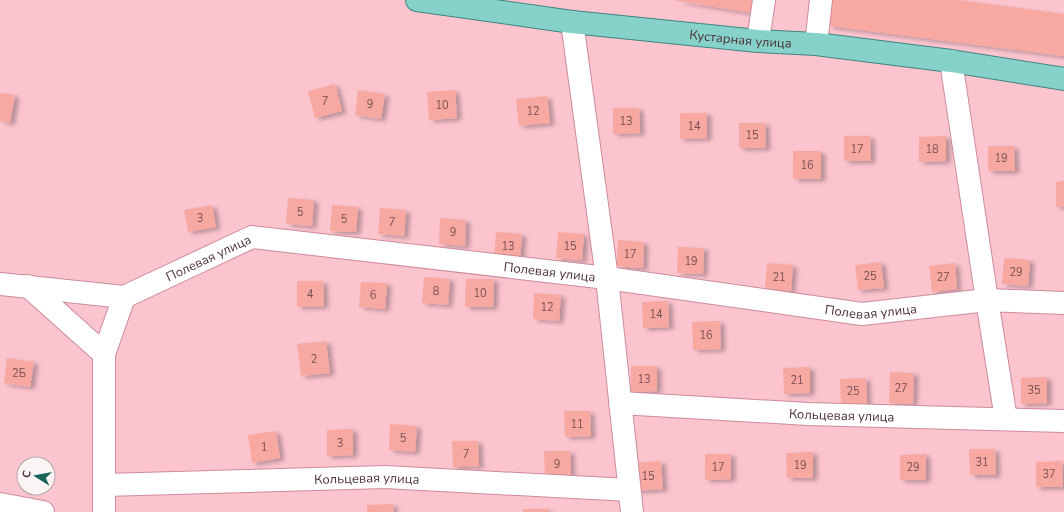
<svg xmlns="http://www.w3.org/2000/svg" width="1064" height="512" viewBox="0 0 1064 512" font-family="'Nunito Sans',sans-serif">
	<defs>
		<filter id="shadow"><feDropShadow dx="4.5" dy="2.5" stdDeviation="2" flood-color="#0004"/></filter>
	</defs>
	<rect width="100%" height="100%" fill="#fcc4cf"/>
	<g fill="#f6a8a1" filter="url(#shadow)">
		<polygon points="673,0 753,0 751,13"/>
		<polygon points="832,0 958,0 1064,14 1064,56 829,26"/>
		<polygon points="335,84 342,111 315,118 308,91"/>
		<polygon points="358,90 385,94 381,119 355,115"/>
		<polygon points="455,90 457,118 429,120 427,92"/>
		<polygon points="0,93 15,95 10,123 0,121"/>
		<polygon points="547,96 550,123 519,126 516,99"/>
		<polygon points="613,108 639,108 640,133 613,134"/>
		<polygon points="680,113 707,113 707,138 680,139"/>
		<polygon points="739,123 765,123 766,148 739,148"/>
		<polygon points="844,136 870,136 871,161 844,161"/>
		<polygon points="946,136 946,161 919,162 919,137"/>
		<polygon points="988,146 1014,146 1015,171 988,171"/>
		<rect x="793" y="151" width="28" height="28"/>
		<polygon points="1064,181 1064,206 1056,207 1056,182"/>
		<polygon points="288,198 314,200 312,226 286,224"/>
		<polygon points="212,205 216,227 188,232 184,210"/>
		<polygon points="332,205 358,207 356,232 330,231"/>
		<polygon points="380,208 406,210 404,236 378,234"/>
		<polygon points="440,218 466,220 465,246 439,244"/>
		<polygon points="496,232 522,234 520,260 494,258"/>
		<polygon points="558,232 584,234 582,260 556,258"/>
		<polygon points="618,240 644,242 643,268 617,266"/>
		<polygon points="678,247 704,248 703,274 677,273"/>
		<polygon points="1004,258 1030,260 1028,286 1002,284"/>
		<polygon points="881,262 884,288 858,290 855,265"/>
		<polygon points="767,263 793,265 791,291 765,289"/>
		<polygon points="955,263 957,289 932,292 929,266"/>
		<polygon points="424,277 450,279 448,305 422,303"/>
		<polygon points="466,279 494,279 493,307 465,307"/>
		<polygon points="297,281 323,281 324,306 297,307"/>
		<polygon points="361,282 387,283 385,309 359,307"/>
		<polygon points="534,293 561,295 559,321 533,319"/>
		<polygon points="668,301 669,327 643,328 642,302"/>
		<polygon points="720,321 721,349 693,350 692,322"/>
		<polygon points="326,341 330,373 301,376 297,344"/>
		<polygon points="7,358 34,362 30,387 4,383"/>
		<polygon points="631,366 657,366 657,391 631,392"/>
		<polygon points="810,367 810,393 784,394 783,368"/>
		<polygon points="890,372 914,373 913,404 889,403"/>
		<polygon points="1047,377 1047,403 1021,404 1021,378"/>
		<polygon points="866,378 867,404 841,405 840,379"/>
		<polygon points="564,411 590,411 591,436 565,437"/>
		<polygon points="390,424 417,426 415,452 389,450"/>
		<polygon points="353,429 353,455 327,456 327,430"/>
		<polygon points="276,431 280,458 252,463 248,435"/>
		<polygon points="452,441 478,441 479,466 453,467"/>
		<polygon points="969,449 995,449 996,475 970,475"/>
		<polygon points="544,451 570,451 571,476 545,477"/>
		<polygon points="813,452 813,478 787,478 786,453"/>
		<polygon points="705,454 731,454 731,479 705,480"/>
		<polygon points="926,454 926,480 900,480 900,455"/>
		<polygon points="661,461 663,489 636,491 633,463"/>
		<polygon points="1062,461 1063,487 1036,487 1036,462"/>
		<polygon points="393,504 394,512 367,512 367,505"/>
		<rect x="523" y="509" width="26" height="3"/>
	</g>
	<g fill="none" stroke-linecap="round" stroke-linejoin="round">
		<defs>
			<g id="minor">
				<polyline points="572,22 607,278 632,512"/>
				<polyline points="758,41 764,0"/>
				<polyline points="816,44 821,0"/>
				<polyline points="0,284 124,297"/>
				<polyline points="28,286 104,354"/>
				<path id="s1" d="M124,297L252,237L607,278L862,314L987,300L951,61"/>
				<path id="s2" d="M620,403L808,414L1064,421"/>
				<polyline points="1006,419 987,300 1064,303"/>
				<path id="s3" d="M104,485L385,477L629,490"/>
				<polyline points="0,504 43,512"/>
				<polyline points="104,512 104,354 124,297"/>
			</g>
			<g id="major">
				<path id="s4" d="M417,0L572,22L758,41L816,44L951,61L1064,79"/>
			</g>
		</defs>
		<use href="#minor" stroke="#cd8b9a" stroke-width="24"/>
		<use href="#major" stroke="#3e857f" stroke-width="24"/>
		<use href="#minor" stroke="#fff" stroke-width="22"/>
		<use href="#major" stroke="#86d1c9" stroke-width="22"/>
	</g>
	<g text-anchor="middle" stroke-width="3" stroke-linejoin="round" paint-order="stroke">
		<g font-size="11" fill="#785053">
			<text x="325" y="105">7</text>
			<text x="370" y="108">9</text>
			<text x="442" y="109">10</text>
			<text x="533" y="115">12</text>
			<text x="626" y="125">13</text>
			<text x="694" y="130">14</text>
			<text x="752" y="139">15</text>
			<text x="857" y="153">17</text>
			<text x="932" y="153">18</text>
			<text x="1001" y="162">19</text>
			<text x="807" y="169">16</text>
			<text x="300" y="216">5</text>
			<text x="200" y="222">3</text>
			<text x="344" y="223">5</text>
			<text x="392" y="226">7</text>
			<text x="453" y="236">9</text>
			<text x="508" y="250">13</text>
			<text x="570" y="250">15</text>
			<text x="630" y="258">17</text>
			<text x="691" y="265">19</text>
			<text x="1016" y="276">29</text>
			<text x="870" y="280">25</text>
			<text x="779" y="281">21</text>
			<text x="943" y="281">27</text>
			<text x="436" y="295">8</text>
			<text x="480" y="297">10</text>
			<text x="310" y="298">4</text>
			<text x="373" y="299">6</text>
			<text x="547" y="311">12</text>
			<text x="656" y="318">14</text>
			<text x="706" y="339">16</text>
			<text x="314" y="363">2</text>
			<text x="19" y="377">2Б</text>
			<text x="644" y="383">13</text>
			<text x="797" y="384">21</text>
			<text x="901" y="392">27</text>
			<text x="1034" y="394">35</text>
			<text x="853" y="395">25</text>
			<text x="577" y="428">11</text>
			<text x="403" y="442">5</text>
			<text x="340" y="447">3</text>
			<text x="264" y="451">1</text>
			<text x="466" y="458">7</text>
			<text x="982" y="466">31</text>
			<text x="557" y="468">9</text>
			<text x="800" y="469">19</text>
			<text x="718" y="471">17</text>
			<text x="913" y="471">29</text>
			<text x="1049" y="478">37</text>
			<text x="648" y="480">15</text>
		</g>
		<g font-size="13" fill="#4e3239" stroke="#fbf4f5">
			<text dy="5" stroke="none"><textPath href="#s4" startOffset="326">Кустарная улица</textPath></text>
			<text dy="5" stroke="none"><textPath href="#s1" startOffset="93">Полевая улица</textPath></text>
			<text dy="5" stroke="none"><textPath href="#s1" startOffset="441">Полевая улица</textPath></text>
			<text dy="5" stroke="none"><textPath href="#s1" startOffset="765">Полевая улица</textPath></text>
			<text dy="5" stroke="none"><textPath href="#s2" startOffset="222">Кольцевая улица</textPath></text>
			<text dy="5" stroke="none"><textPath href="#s3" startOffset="263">Кольцевая улица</textPath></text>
		</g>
	</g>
	<g transform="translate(36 476) rotate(281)"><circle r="19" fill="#fbf4f5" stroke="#b6a6aa"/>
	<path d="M0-3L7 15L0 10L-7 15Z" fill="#19645c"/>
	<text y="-6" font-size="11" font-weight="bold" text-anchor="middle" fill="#4e3239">С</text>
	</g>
</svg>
